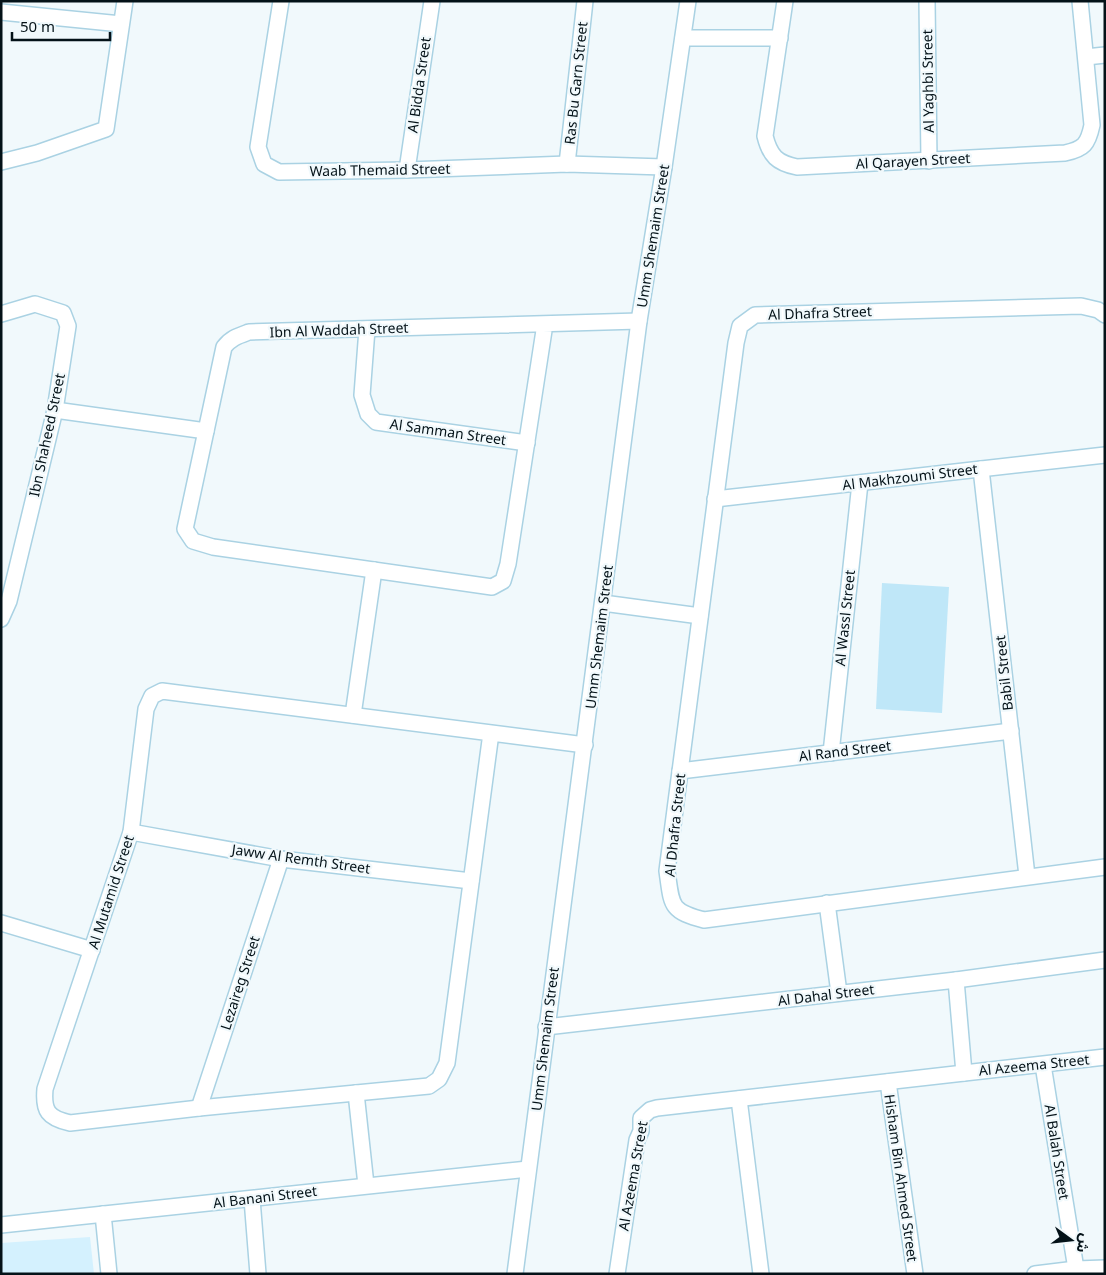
<svg xmlns="http://www.w3.org/2000/svg" width="1106" height="1275" viewBox="0 0 1106 1275" font-family="'Noto Sans','Noto Sans Arabic',sans-serif">
	<rect width="100%" height="100%" fill="#f1f9fc"/>
	<polygon fill="#d4f1fe" points="90,1237 94,1274 1,1274 1,1243"/>
	<polygon fill="#bfe7f8" points="882,583 949,587 942,713 876,709"/>
	<g fill="none" stroke-linecap="round" stroke-linejoin="round">
		<defs>
			<g id="street">
				<polyline points="281,1 258,147 264,164 279,172 407,170 567,164 664,167"/>
				<path d="M785,1L765,136C770,156 777,163 797,167L1065,153C1084,149 1088,144 1092,125L1080,1"/>
				<polyline points="927,1 929,161"/>
				<polyline points="1,12 121,24"/>
				<polyline points="683,38 780,38"/>
				<polyline points="1086,57 1105,55"/>
				<polyline points="1,162 37,153 106,129 125,1"/>
				<polyline points="567,164 585,1"/>
				<polyline points="407,170 432,1"/>
				<polyline points="1,314 35,304 63,313 68,326 55,410 9,601 1,619"/>
				<path d="M1105,315L1098,310L1081,306L755,315L740,326L736,343L667,871C672,905 669,911 704,920L1105,867"/>
				<path d="M545,324L508,564L503,581L492,587L213,547L193,541L185,529L224,347C231,338 238,336 249,332L639,321"/>
				<polyline points="367,329 362,395 368,414 376,422 527,443"/>
				<polyline points="55,410 206,431"/>
				<polyline points="981,469 1027,876"/>
				<polyline points="715,499 1105,455"/>
				<polyline points="603,603 700,616"/>
				<polyline points="353,715 374,570"/>
				<path d="M491,733L447,1063L439,1079L429,1086L199,1108L70,1123C48,1118 43,1111 45,1089L131,832L146,709L152,696L162,691L585,745"/>
				<polyline points="831,753 860,483"/>
				<polyline points="680,771 1011,731"/>
				<polyline points="131,832 281,859 471,881"/>
				<polyline points="827,903 839,993"/>
				<polyline points="1,923 92,950"/>
				<polyline points="956,980 964,1073"/>
				<polyline points="546,1027 956,980 1105,960"/>
				<polyline points="1043,1065 1076,1269"/>
				<polyline points="888,1082 915,1274"/>
				<polyline points="356,1093 366,1185"/>
				<polyline points="739,1099 761,1274"/>
				<polyline points="199,1108 281,859"/>
				<polyline points="252,1199 258,1274"/>
				<polyline points="103,1214 109,1274"/>
				<polyline points="1,1225 528,1169"/>
				<polyline points="515,1274 639,321 664,167 688,1"/>
				<polyline points="617,1274 637,1140 641,1131 641,1118 650,1110 657,1108 1105,1057"/>
				<polyline points="1035,1274 1076,1269 1105,1268"/>
			</g>
		</defs>
		<use href="#street" stroke="#aad2e3" stroke-width="18"/>
		<use href="#street" stroke="#fff" stroke-width="15"/>
	</g>
	<g text-anchor="middle" stroke-width="4.5" stroke-linejoin="round" paint-order="stroke">
		<g font-size="14" fill="#041218" stroke="#f1f9fc">
			<text transform="translate(928 81) rotate(-91)" y="5">Al Yaghbi Street</text>
			<text transform="translate(576 83) rotate(-84)" y="5">Ras Bu Garn Street</text>
			<text transform="translate(419 85) rotate(-82)" y="5">Al Bidda Street</text>
			<text transform="translate(913 161) rotate(-3)" y="5">Al Qarayen Street</text>
			<text transform="translate(380 170) rotate(-1)" y="5">Waab Themaid Street</text>
			<text transform="translate(653 236) rotate(-81)" y="5">Umm Shemaim Street</text>
			<text transform="translate(820 313) rotate(-2)" y="5">Al Dhafra Street</text>
			<text transform="translate(339 330) rotate(-2)" y="5">Ibn Al Waddah Street</text>
			<text transform="translate(448 432) rotate(8)" y="5">Al Samman Street</text>
			<text transform="translate(47 435) rotate(-78)" y="5">Ibn Shaheed Street</text>
			<text transform="translate(910 477) rotate(-7)" y="5">Al Makhzoumi Street</text>
			<text transform="translate(845 618) rotate(-84)" y="5">Al Wassl Street</text>
			<text transform="translate(599 637) rotate(-83)" y="5">Umm Shemaim Street</text>
			<text transform="translate(1004 673) rotate(-96)" y="5">Babil Street</text>
			<text transform="translate(845 751) rotate(-7)" y="5">Al Rand Street</text>
			<text transform="translate(675 825) rotate(-84)" y="5">Al Dhafra Street</text>
			<text transform="translate(301 859) rotate(8)" y="5">Jaww Al Remth Street</text>
			<text transform="translate(111 892) rotate(-72)" y="5">Al Mutamid Street</text>
			<text transform="translate(240 983) rotate(-72)" y="5">Lezaireg Street</text>
			<text transform="translate(826 995) rotate(-7)" y="5">Al Dahal Street</text>
			<text transform="translate(545 1039) rotate(-83)" y="5">Umm Shemaim Street</text>
			<text transform="translate(1034 1065) rotate(-6)" y="5">Al Azeema Street</text>
			<text transform="translate(1057 1152) rotate(81)" y="5">Al Balah Street</text>
			<text transform="translate(633 1176) rotate(-80)" y="5">Al Azeema Street</text>
			<text transform="translate(901 1178) rotate(82)" y="5">Hisham Bin Ahmed Street</text>
			<text transform="translate(265 1197) rotate(-7)" y="5">Al Banani Street</text>
		</g>
	</g>
	<rect width="1106" height="1275" fill="none" stroke="#041218" stroke-width="5"/>
	<g transform="translate(1071 1240) rotate(105)" stroke="#f1f9fc" stroke-width="4" paint-order="stroke">
	<path d="M0-4L9 19L0 12L-9 19Z" fill="#041218"/>
	<text y="-8" font-size="14" font-weight="bold" text-anchor="middle" fill="#041218">ش</text>
	</g>
	<path d="M12 32v8h98v-8" fill="none" stroke="#041218" stroke-width="2.5"/>
	<text x="20" y="32" font-size="15" fill="#041218" stroke="#f1f9fc" stroke-width="4" paint-order="stroke">50 m</text>
</svg>
